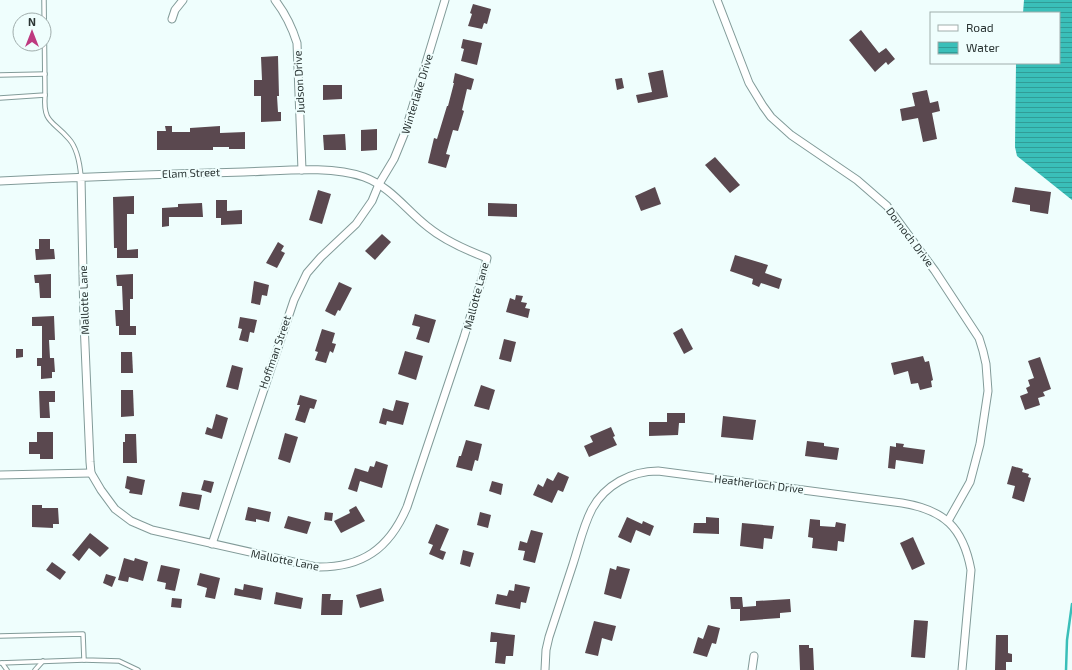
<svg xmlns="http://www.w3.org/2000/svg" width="1072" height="670" viewBox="0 0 1072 670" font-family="'Exo 2',sans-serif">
	<defs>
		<pattern id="water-rules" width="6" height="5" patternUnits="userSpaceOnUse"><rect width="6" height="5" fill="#3abfb9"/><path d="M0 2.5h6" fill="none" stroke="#319c97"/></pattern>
	</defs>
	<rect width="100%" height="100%" fill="#effefd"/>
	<polygon fill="url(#water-rules)" points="1024,0 1072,0 1072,200 1017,156 1015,147 1016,63 1059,63 1059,13 1023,13"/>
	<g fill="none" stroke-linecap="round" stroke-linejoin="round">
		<polyline stroke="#3abfb9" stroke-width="2.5" points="1066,670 1067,640 1072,604"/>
	</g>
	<g fill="#5a484f">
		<polygon points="473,4 491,9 487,24 484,23 482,29 468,26 472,14 470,13"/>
		<polygon points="861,30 879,53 886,48 895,59 888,65 886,62 875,72 849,40"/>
		<polygon points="463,39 482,43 477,65 461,61 464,49 461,48"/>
		<polygon points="278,56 279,96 277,96 278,112 281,112 281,121 261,122 261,96 254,96 254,80 262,80 261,57"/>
		<polygon points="663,70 668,97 638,103 636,95 652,92 648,73"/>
		<polygon points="455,73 474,79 471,90 467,89 462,110 464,111 458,131 453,130 446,154 450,155 446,168 428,163 434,138 437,139 447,106 448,106 454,83 453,83"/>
		<polygon points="622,78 624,88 617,90 615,79"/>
		<polygon points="323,85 342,85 342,99 323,100"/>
		<polygon points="927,90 930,103 938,101 940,111 932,113 937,139 923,142 918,118 902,121 900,109 915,106 912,93"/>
		<polygon points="165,126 172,126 172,132 190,132 190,128 220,126 220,133 245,132 245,149 229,149 229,147 213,147 213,150 157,150 157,131 166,131"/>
		<polygon points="377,129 377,150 361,151 361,130"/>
		<polygon points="345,134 346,150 324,150 323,135"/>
		<polygon points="715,157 740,185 730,193 705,165"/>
		<polygon points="655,187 661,204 641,211 635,196"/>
		<polygon points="1015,187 1051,192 1048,214 1030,211 1030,205 1012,202"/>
		<polygon points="318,190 331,194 322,224 309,220"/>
		<polygon points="134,196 134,214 127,214 127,250 138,249 138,258 117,258 117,248 114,248 113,197"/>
		<polygon points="216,200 227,200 227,211 242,210 242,224 221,225 221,218 216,218"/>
		<polygon points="202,203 203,217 169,217 169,226 162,227 162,208 178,207 178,204"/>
		<polygon points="488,203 517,204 517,217 488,216"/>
		<polygon points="382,234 391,242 375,260 365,251"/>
		<polygon points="39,239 50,239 50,249 54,249 55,259 36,260 35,249 39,249"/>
		<polygon points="278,242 284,246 281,251 285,253 277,268 266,263"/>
		<polygon points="735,255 768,265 765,273 782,279 779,289 761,283 759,287 752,284 753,279 730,271"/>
		<polygon points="51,274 51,298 40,298 39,283 35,283 34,275"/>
		<polygon points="133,274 133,299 130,299 130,326 136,326 136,335 119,335 119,326 116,326 115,310 123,310 122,286 117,286 116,275"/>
		<polygon points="254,281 269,285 267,296 262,295 260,305 251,303"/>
		<polygon points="339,282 352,288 340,311 338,310 335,316 325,311"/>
		<polygon points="516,295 523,296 521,302 527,303 525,308 530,309 528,318 506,312 510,298 515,300"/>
		<polygon points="415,314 436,320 429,343 416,339 420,327 412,325"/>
		<polygon points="54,316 55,340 49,340 50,358 54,358 55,372 52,372 52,378 41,379 41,366 37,366 37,358 42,358 42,326 32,326 32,317"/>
		<polygon points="240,317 257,320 254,333 250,332 248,342 239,340 242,329 238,328"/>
		<polygon points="682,328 693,349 684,354 673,333"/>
		<polygon points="322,329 335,333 332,343 336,344 333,353 330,351 326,363 315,360 318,352 315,351"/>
		<polygon points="504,339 516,342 511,362 499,359"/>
		<polygon points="16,349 23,349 23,357 16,358"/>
		<polygon points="405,351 423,356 416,380 398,374"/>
		<polygon points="121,352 132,352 133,373 121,373"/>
		<polygon points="923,356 925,362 929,361 933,380 931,381 932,387 920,390 918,383 911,384 908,371 894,375 891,363"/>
		<polygon points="1040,357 1051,389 1043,392 1045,396 1038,398 1040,405 1025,410 1020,396 1028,393 1026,388 1030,386 1028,380 1034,378 1028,361"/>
		<polygon points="232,365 243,368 238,390 226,387"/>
		<polygon points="481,385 495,390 489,410 474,406"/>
		<polygon points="121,390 133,390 134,416 121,417"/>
		<polygon points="39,391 55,391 55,402 49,402 50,418 40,418"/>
		<polygon points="300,395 317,400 314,409 310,408 305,423 295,420 300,405 297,405"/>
		<polygon points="396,400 409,403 403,425 387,421 386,425 379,423 383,408 393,411"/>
		<polygon points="667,413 685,413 685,423 679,423 678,435 649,436 649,422 667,422"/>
		<polygon points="216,414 228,418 222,439 205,434 207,427 212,429"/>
		<polygon points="723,416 756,420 753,440 721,437"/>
		<polygon points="611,427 615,436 613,437 617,445 589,457 584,446 593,442 590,436"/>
		<polygon points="37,432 53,432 53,459 40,459 40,454 29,454 29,442 37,442"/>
		<polygon points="285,433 298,437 290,463 278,459"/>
		<polygon points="125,434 136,434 137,463 123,463 123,442 125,442"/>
		<polygon points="466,440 482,444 478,461 475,460 472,471 456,467 459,456 461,456"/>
		<polygon points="807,441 824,443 824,446 839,448 837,460 805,456"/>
		<polygon points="896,443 904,444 903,447 925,450 923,464 896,460 895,469 888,468 890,446 896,447"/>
		<polygon points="376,461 388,465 382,488 360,481 357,492 348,489 355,468 368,472 370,466 374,467"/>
		<polygon points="1012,466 1023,469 1022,472 1029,474 1028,477 1031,478 1024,502 1012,498 1015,486 1007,484"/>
		<polygon points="558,472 569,477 563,492 558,490 552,503 533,495 538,484 543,487 547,478 553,481"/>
		<polygon points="127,476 145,480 142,495 129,493 130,490 125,488"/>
		<polygon points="204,480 214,482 211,493 201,490"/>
		<polygon points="492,481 503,484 501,495 489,491"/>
		<polygon points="182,492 202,495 199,510 179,506"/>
		<polygon points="32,505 42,505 42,508 58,508 59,524 53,524 53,528 32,527"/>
		<polygon points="356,506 365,521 341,533 334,521 350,513 349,510"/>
		<polygon points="248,507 271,512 269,522 256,519 256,522 245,520"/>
		<polygon points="325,512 333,513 332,521 324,520"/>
		<polygon points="480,512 491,515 488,528 477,525"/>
		<polygon points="288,516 311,522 307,534 284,528"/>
		<polygon points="627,517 642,524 643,521 654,526 650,536 636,530 631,543 618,537"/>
		<polygon points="706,517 719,518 719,534 693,533 694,523 706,523"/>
		<polygon points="810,519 820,520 820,526 835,527 836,522 846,524 844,542 838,541 837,551 812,548 813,538 808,537"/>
		<polygon points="742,523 774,526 772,539 764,538 763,549 740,546"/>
		<polygon points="436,524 449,529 440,550 446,552 443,560 429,554 433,545 428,543"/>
		<polygon points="531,530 543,533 535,563 523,560 525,551 518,550 520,541 527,543"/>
		<polygon points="90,533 109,548 100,557 89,548 79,561 72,555"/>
		<polygon points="913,537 925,564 912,570 900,543"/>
		<polygon points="463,550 474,553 470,567 460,564"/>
		<polygon points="124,558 134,561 135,558 148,562 143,581 129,577 128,582 118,580"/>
		<polygon points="52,562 66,572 60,580 46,570"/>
		<polygon points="161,565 180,569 175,591 165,589 166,583 157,581"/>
		<polygon points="617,566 630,569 621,599 604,594 610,568 616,570"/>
		<polygon points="200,573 220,578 215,599 205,597 207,588 197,585"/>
		<polygon points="106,574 116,577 112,587 103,583"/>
		<polygon points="244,584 263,588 261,600 234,595 235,588 243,590"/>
		<polygon points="515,584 530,587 526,603 521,602 520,609 495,604 497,594 507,596 509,590 514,591"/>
		<polygon points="381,588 384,601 360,608 356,595"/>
		<polygon points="276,592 303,598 301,609 274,604"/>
		<polygon points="322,594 331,594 330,600 343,600 342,615 321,615"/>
		<polygon points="730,597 742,597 743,607 756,606 756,601 790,599 791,612 780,613 780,618 740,621 740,609 731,609"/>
		<polygon points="172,598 182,599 181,608 171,607"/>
		<polygon points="914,620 928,621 925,658 911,657"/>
		<polygon points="594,621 616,626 612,641 602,638 598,656 585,653"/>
		<polygon points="708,625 720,628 716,644 712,643 707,657 693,653 698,637 703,639"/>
		<polygon points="491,632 515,635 513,656 506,656 505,664 495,663 497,642 490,642"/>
		<polygon points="996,635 1008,635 1008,653 1012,654 1012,662 1006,662 1006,670 995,670"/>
		<polygon points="799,645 809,645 809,648 813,648 814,670 800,670"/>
	</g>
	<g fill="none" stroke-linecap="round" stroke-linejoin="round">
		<defs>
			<g id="lane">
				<polyline points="0,75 45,74"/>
				<path d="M45,95C43,124 53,120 69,139C78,149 80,165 81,177"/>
				<polyline points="0,98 45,95 44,0"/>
				<polyline points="0,636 83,634 84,660 119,661 138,670"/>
				<polyline points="0,663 84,660"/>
				<polyline points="2,663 7,670"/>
				<polyline points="35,670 43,661"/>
			</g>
			<g id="street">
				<path d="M275,0C285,13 292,27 297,43L302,170"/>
				<polyline points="717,0 749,83 763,106 771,117 791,135 857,180 887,206 935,271 979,338 983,351 986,364 988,391 980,444 970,482 948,521"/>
				<polyline points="172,19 175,10 183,0"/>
				<path d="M0,181C81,177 163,174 244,172C281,171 330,165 364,177C391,187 406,210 428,227C445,241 466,250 487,258L483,275L464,337L407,507C389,549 362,568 316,567L152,530L131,521L115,509L101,490L91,473L90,462L84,322L81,177"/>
				<polyline points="0,475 91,473"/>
				<polyline points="212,544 294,300 307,273 321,257 356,224 372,201 379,184 394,159 405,132 445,0"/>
				<path d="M545,670L546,650L549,637C557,612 565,588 573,564C579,546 583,526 592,509C605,485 631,471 658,471L902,503C944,510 963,527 971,570L962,670"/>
				<polyline points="752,670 754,656"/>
			</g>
		</defs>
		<use href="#lane" stroke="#829b99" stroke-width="5.5"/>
		<use href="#street" stroke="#829b99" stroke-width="9"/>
		<use href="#lane" stroke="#fff" stroke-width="3.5"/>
		<use href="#street" stroke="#fff" stroke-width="7"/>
	</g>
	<g text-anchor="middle" stroke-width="4" stroke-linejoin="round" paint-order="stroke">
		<g font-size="11" fill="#2a3433" stroke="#effefd">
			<text transform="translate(299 82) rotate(-93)" y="4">Judson Drive</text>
			<text transform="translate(417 94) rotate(-73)" y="4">Winterlake Drive</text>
			<text transform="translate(191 173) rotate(-2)" y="4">Elam Street</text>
			<text transform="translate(910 237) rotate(53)" y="4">Dornoch Drive</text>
			<text transform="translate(476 296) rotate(-75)" y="4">Mallotte Lane</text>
			<text transform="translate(84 300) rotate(-92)" y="4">Mallotte Lane</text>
			<text transform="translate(275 352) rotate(-71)" y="4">Hoffman Street</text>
			<text transform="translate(759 484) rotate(7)" y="4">Heatherloch Drive</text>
			<text transform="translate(285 560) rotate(11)" y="4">Mallotte Lane</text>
		</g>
	</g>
	<rect x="930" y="12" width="130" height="52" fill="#effefd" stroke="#a0adac"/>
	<rect x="938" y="25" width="20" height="6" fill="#ffffff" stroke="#a0adac"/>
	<text x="966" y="32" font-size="12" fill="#2a3433">Road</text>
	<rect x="938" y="42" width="20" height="12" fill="url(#water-rules)" stroke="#a0adac"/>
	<text x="966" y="52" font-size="12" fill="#2a3433">Water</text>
	<g transform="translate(32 32)"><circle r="19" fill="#effefd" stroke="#a0adac"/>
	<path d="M0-3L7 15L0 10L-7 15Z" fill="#be3a80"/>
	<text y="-6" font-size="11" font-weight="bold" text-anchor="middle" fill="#2a3433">N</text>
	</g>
</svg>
